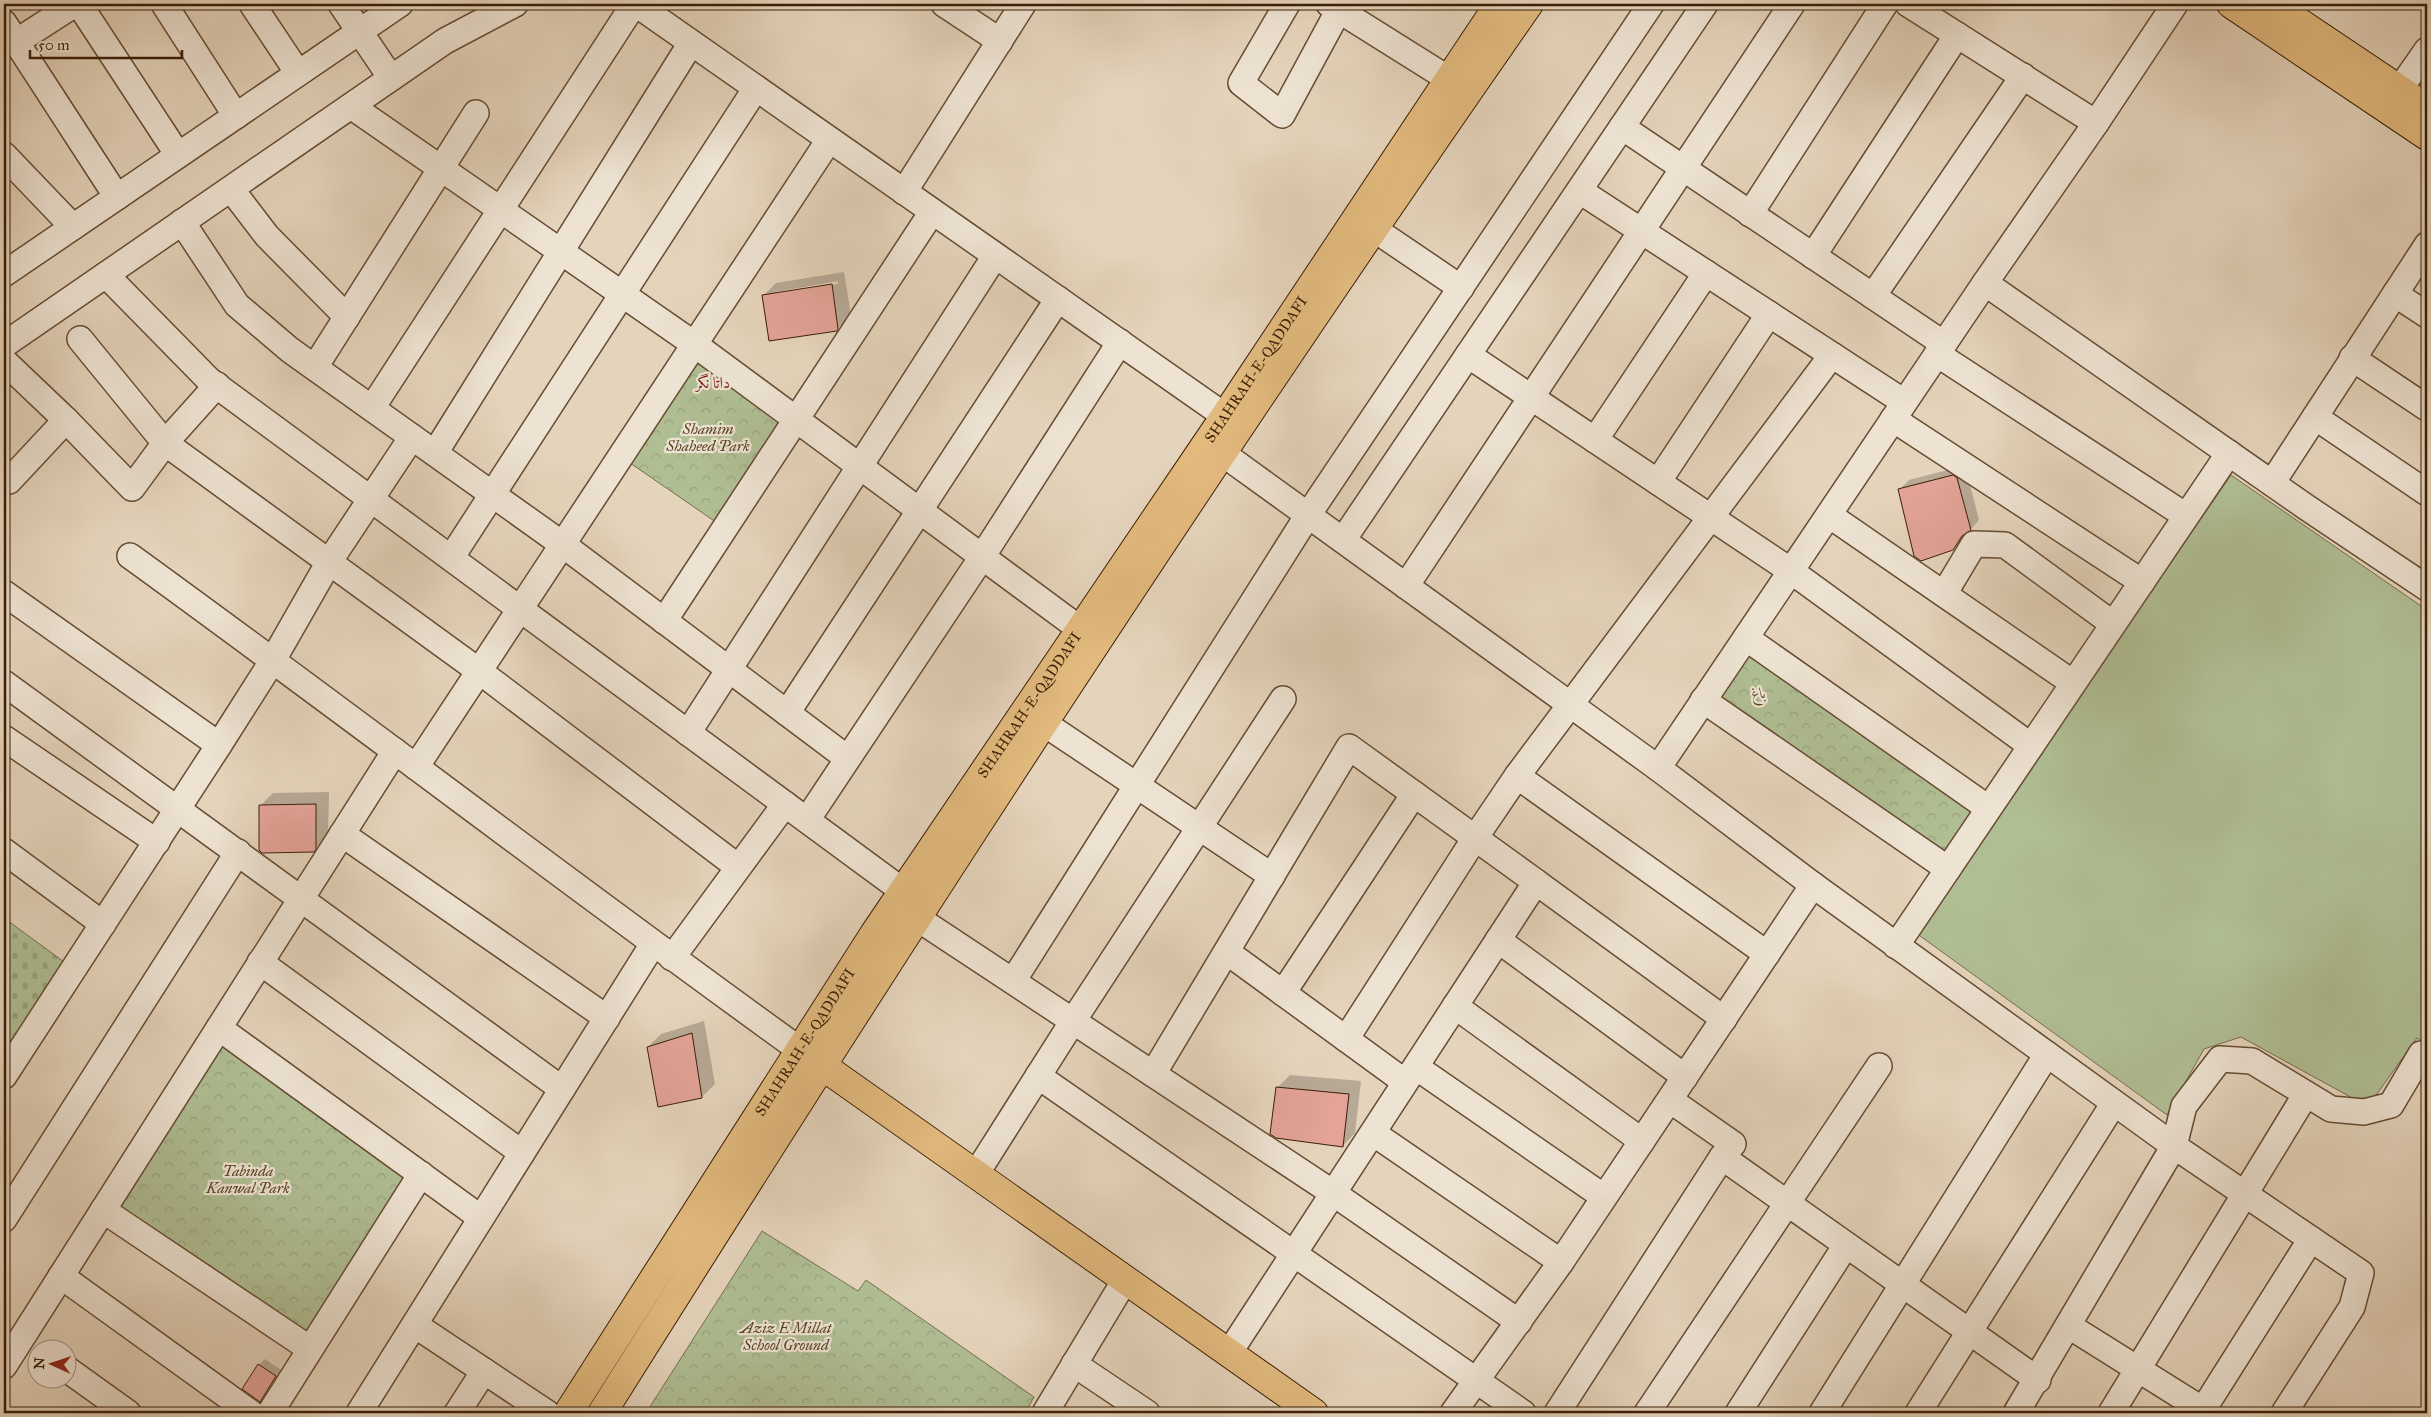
<svg xmlns="http://www.w3.org/2000/svg" width="2431" height="1417" viewBox="0 0 2431 1417" font-family="'IM FELL Great Primer',Amiri,serif">
	<defs>
		<pattern id="cemetery-stones" width="16" height="16" patternUnits="userSpaceOnUse" patternTransform="scale(1.25)"><rect width="16" height="16" fill="#b0be94"/><path d="M2 7V4a2 2 0 0 1 4 0v3zM10 15v-3a2 2 0 0 1 4 0v3z" fill="#98a37e"/></pattern>
		<pattern id="park-crowns" width="20" height="18" patternUnits="userSpaceOnUse" patternTransform="scale(1.25)"><rect width="20" height="18" fill="#b0be94"/><path d="M2 6a3 3 0 1 1 6 0M12 15a3 3 0 1 1 6 0" fill="none" stroke="#98a37e"/></pattern>
	</defs>
	<rect width="100%" height="100%" fill="#e5d4bc"/>
	<filter id="stains"><feTurbulence type="fractalNoise" baseFrequency=".004" numOctaves="4"/><feColorMatrix values="0 0 0 0 .2 0 0 0 0 .09 0 0 0 0 .02 0 0 0 .5 -.17"/></filter>
	<radialGradient id="worn" r=".72"><stop offset=".6" stop-color="#630" stop-opacity="0"/><stop offset="1" stop-color="#630" stop-opacity=".3"/></radialGradient>
	<polygon fill="url(#cemetery-stones)" stroke="#766e4c" points="4,918 64,962 4,1055"/>
	<g fill="url(#park-crowns)" stroke="#766e4c">
		<polygon points="694,344 795,419 723,527 620,456"/>
		<polygon points="1746,638 1988,808 1948,869 1703,700"/>
		<polygon points="219,1028 421,1174 310,1349 103,1210"/>
		<polygon points="762,1231 858,1291 866,1280 1034,1397 1025,1413 646,1413"/>
	</g>
	<polygon fill="#b0be94" stroke="#766e4c" points="2231,475 2427,610 2427,1044 2417,1038 2374,1098 2356,1100 2241,1037 2204,1049 2167,1115 1916,933"/>
	<g fill="#0003" fill-rule="evenodd">
		<path d="M844,272L851,315L836,330L763,296L776,283ZM838,281V284L776,294V292Z"/>
		<polygon points="1963,466 1966,469 1979,520 1953,549 1899,490 1909,480"/>
		<polygon points="329,792 328,835 313,851 260,806 273,793"/>
		<polygon points="704,1021 715,1084 702,1097 648,1047 661,1034"/>
		<polygon points="1290,1075 1361,1081 1355,1133 1343,1146 1277,1088"/>
		<polygon points="265,1359 281,1370 260,1400 259,1365"/>
	</g>
	<g fill="#e3a398" stroke="#3b1e04">
		<polygon points="832,284 838,329 837,331 769,341 762,295"/>
		<polygon points="1953,475 1957,478 1971,530 1962,536 1953,550 1921,561 1914,556 1898,489"/>
		<polygon points="316,804 316,849 314,852 262,853 259,850 259,805"/>
		<polygon points="692,1033 702,1098 658,1107 647,1047"/>
		<polygon points="1276,1087 1349,1094 1343,1147 1276,1138 1270,1134"/>
		<polygon points="258,1364 276,1376 260,1402 242,1389"/>
	</g>
	<g fill="none" stroke-linecap="round" stroke-linejoin="round">
		<defs>
			<g id="minor">
				<polyline points="79,4 178,155"/>
				<polyline points="164,4 236,116"/>
				<polyline points="252,4 298,73"/>
				<polyline points="341,4 391,78"/>
				<polyline points="636,4 1225,416"/>
				<polyline points="944,4 1000,41"/>
				<polyline points="1287,4 1241,83 1282,115 1342,4"/>
				<polyline points="1329,4 1447,78"/>
				<polyline points="1908,4 2096,123"/>
				<polyline points="4,23 117,197"/>
				<polyline points="16,42 75,4"/>
				<polyline points="351,106 694,344 1080,629"/>
				<polyline points="2388,106 2427,50"/>
				<polyline points="1622,127 1944,344"/>
				<polyline points="4,155 73,227"/>
				<polyline points="231,189 267,236 347,317"/>
				<polyline points="1580,191 1904,402"/>
				<polyline points="904,192 1023,4"/>
				<polyline points="1750,214 1885,4"/>
				<polyline points="182,222 237,305 290,350 562,544 847,758"/>
				<polyline points="1374,229 1461,288"/>
				<polyline points="1813,256 1957,35"/>
				<polyline points="4,274 400,4"/>
				<polyline points="106,275 209,380 903,891"/>
				<polyline points="1985,283 2306,507 2427,588"/>
				<polyline points="2395,294 2427,315"/>
				<polyline points="1873,296 2023,76"/>
				<polyline points="80,339 165,443 479,671 738,867"/>
				<polyline points="4,345 445,41 515,4"/>
				<polyline points="1937,354 2186,516"/>
				<polyline points="1468,355 1791,571 2031,746"/>
				<polyline points="2352,358 2427,408"/>
				<polyline points="4,361 66,420 132,488 165,443 217,385"/>
				<polyline points="315,367 476,113"/>
				<polyline points="372,408 634,4"/>
				<polyline points="2315,417 2427,493"/>
				<polyline points="1893,419 2142,582"/>
				<polyline points="1595,440 1706,273"/>
				<polyline points="435,453 691,43"/>
				<polyline points="1222,453 1658,768 1813,885 2174,1146 2361,1273 2352,1307 2284,1413"/>
				<polyline points="4,480 9,481 66,420"/>
				<polyline points="1658,482 1769,314"/>
				<polyline points="2272,483 2427,245"/>
				<polyline points="1829,515 2073,683"/>
				<polyline points="1343,540 1705,4"/>
				<path d="M130,556C355,719 575,888 800,1050"/>
				<polyline points="451,558 756,88"/>
				<polyline points="1406,586 1792,4"/>
				<polyline points="4,593 219,745"/>
				<polyline points="1944,594 1974,544 2005,545 2113,624"/>
				<polyline points="664,621 932,212"/>
				<polyline points="1746,638 1988,808"/>
				<polyline points="4,683 562,1089"/>
				<polyline points="1703,700 1948,869"/>
				<polyline points="787,713 1058,299"/>
				<polyline points="1045,724 1272,876"/>
				<polyline points="688,733 995,256"/>
				<polyline points="4,738 157,842"/>
				<polyline points="416,767 829,140"/>
				<polyline points="1658,768 1985,283 2096,123 2175,4"/>
				<polyline points="1517,776 1767,954"/>
				<polyline points="807,820 982,557 1120,342"/>
				<polyline points="342,834 607,1018"/>
				<polyline points="4,851 103,924"/>
				<polyline points="917,918 1333,1193 1519,1322"/>
				<polyline points="1498,940 1685,1077"/>
				<polyline points="1896,946 2229,453"/>
				<polyline points="1227,952 1405,1082"/>
				<polyline points="672,958 785,804"/>
				<polyline points="260,962 522,1153"/>
				<polyline points="1013,981 1308,515 1651,4"/>
				<polyline points="1283,993 1414,794"/>
				<polyline points="1455,1006 1642,1141"/>
				<polyline points="219,1028 481,1218"/>
				<polyline points="1346,1039 1475,838 1517,776 1832,355"/>
				<polyline points="1416,1067 1604,1197"/>
				<polyline points="1153,1074 1349,747 1536,882"/>
				<polyline points="4,1076 219,745 273,660 329,562 412,437"/>
				<polyline points="1038,1076 1523,1413"/>
				<polyline points="1670,1100 1733,1144 1722,1157 2038,1380"/>
				<polyline points="1373,1133 1561,1262"/>
				<polyline points="976,1174 1073,1021 1283,699"/>
				<polyline points="103,1210 310,1349"/>
				<polyline points="4,1219 238,852"/>
				<polyline points="61,1276 251,1413"/>
				<polyline points="415,1325 547,1413"/>
				<polyline points="2069,1326 2208,1413"/>
				<polyline points="1229,1353 1536,882 1724,1019"/>
				<polyline points="1074,1364 1147,1413"/>
				<polyline points="4,1366 395,751"/>
				<polyline points="68,1370 128,1413"/>
				<polyline points="270,1413 421,1174"/>
				<polyline points="359,1413 653,944"/>
				<polyline points="457,1413 484,1371"/>
				<polyline points="1045,1413 1125,1280"/>
				<polyline points="1453,1413 1561,1262 1813,885"/>
				<polyline points="1557,1413 1722,1157"/>
				<polyline points="1647,1413 1879,1066"/>
				<polyline points="1738,1413 1846,1245"/>
				<polyline points="1822,1413 2047,1054"/>
				<polyline points="1918,1413 2114,1103"/>
				<polyline points="2016,1413 2174,1146 2184,1106 2220,1059 2252,1061 2331,1109 2364,1112 2391,1105 2421,1054 2427,1057"/>
				<polyline points="2111,1413 2306,1094"/>
				<polyline points="2201,1413 2311,1239"/>
			</g>
			<g id="major">
				<polyline points="2231,4 2427,136"/>
				<polyline points="2272,4 2427,108"/>
				<polyline points="807,1055 1314,1413"/>
				<path id="s1" d="M568,1413L874,934L1225,416L1499,4"/>
				<path d="M602,1413C901,937 1207,465 1529,4"/>
			</g>
		</defs>
		<use href="#minor" stroke="#664c32" stroke-width="28"/>
		<use href="#major" stroke="#3b1e04" stroke-width="30"/>
		<use href="#minor" stroke="#eee3d3" stroke-width="25"/>
		<use href="#major" stroke="#e2ba7e" stroke-width="28"/>
	</g>
	<g text-anchor="middle" stroke-width="4.5" stroke-linejoin="round" paint-order="stroke">
		<g font-size="15" fill="#3b1e04" stroke="#eee3d3">
			<text dy="5" stroke="none"><textPath href="#s1" startOffset="1250">SHAHRAH-E-QADDAFI</textPath></text>
			<text dy="5" stroke="none"><textPath href="#s1" startOffset="845">SHAHRAH-E-QADDAFI</textPath></text>
			<text dy="5" stroke="none"><textPath href="#s1" startOffset="440">SHAHRAH-E-QADDAFI</textPath></text>
		</g>
		<g font-size="15" font-style="italic" fill="#584628" stroke="#eee3d3">
			<text x="708" y="434">Shamim<tspan x="708" dy="17">Shaheed Park</tspan></text>
			<text x="1759" y="698">باغ</text>
			<text x="248" y="1176">Tabinda<tspan x="248" dy="17">Kanwal Park</tspan></text>
			<text x="786" y="1333">Aziz E Millat<tspan x="786" dy="17">School Ground</tspan></text>
		</g>
		<g font-size="16" fill="#7a1f14" stroke="#eee3d3">
			<text x="713" y="388">داتا نگر</text>
		</g>
	</g>
	<rect width="2431" height="1417" fill="none" stroke="#e5d4bc" stroke-width="20"/>
	<rect x="5" y="5" width="2421" height="1407" fill="none" stroke="#3b1e04" stroke-width="2.5"/>
	<rect x="10" y="10" width="2411" height="1397" fill="none" stroke="#3b1e04"/>
	<g transform="translate(52 1364) rotate(273)"><circle r="24" fill="#eee3d3" stroke="#a69480"/>
	<path d="M0-4L9 19L0 12L-9 19Z" fill="#8f2418"/>
	<text y="-8" font-size="14" font-weight="bold" text-anchor="middle" fill="#3b1e04">N</text>
	</g>
	<path d="M30 50v8h152v-8" fill="none" stroke="#3b1e04" stroke-width="2.5"/>
	<text x="38" y="50" font-size="15" fill="#3b1e04" stroke="#eee3d3" stroke-width="4" paint-order="stroke">50 m</text>
	<rect width="100%" height="100%" filter="url(#stains)"/>
	<rect width="100%" height="100%" fill="url(#worn)"/>
</svg>
